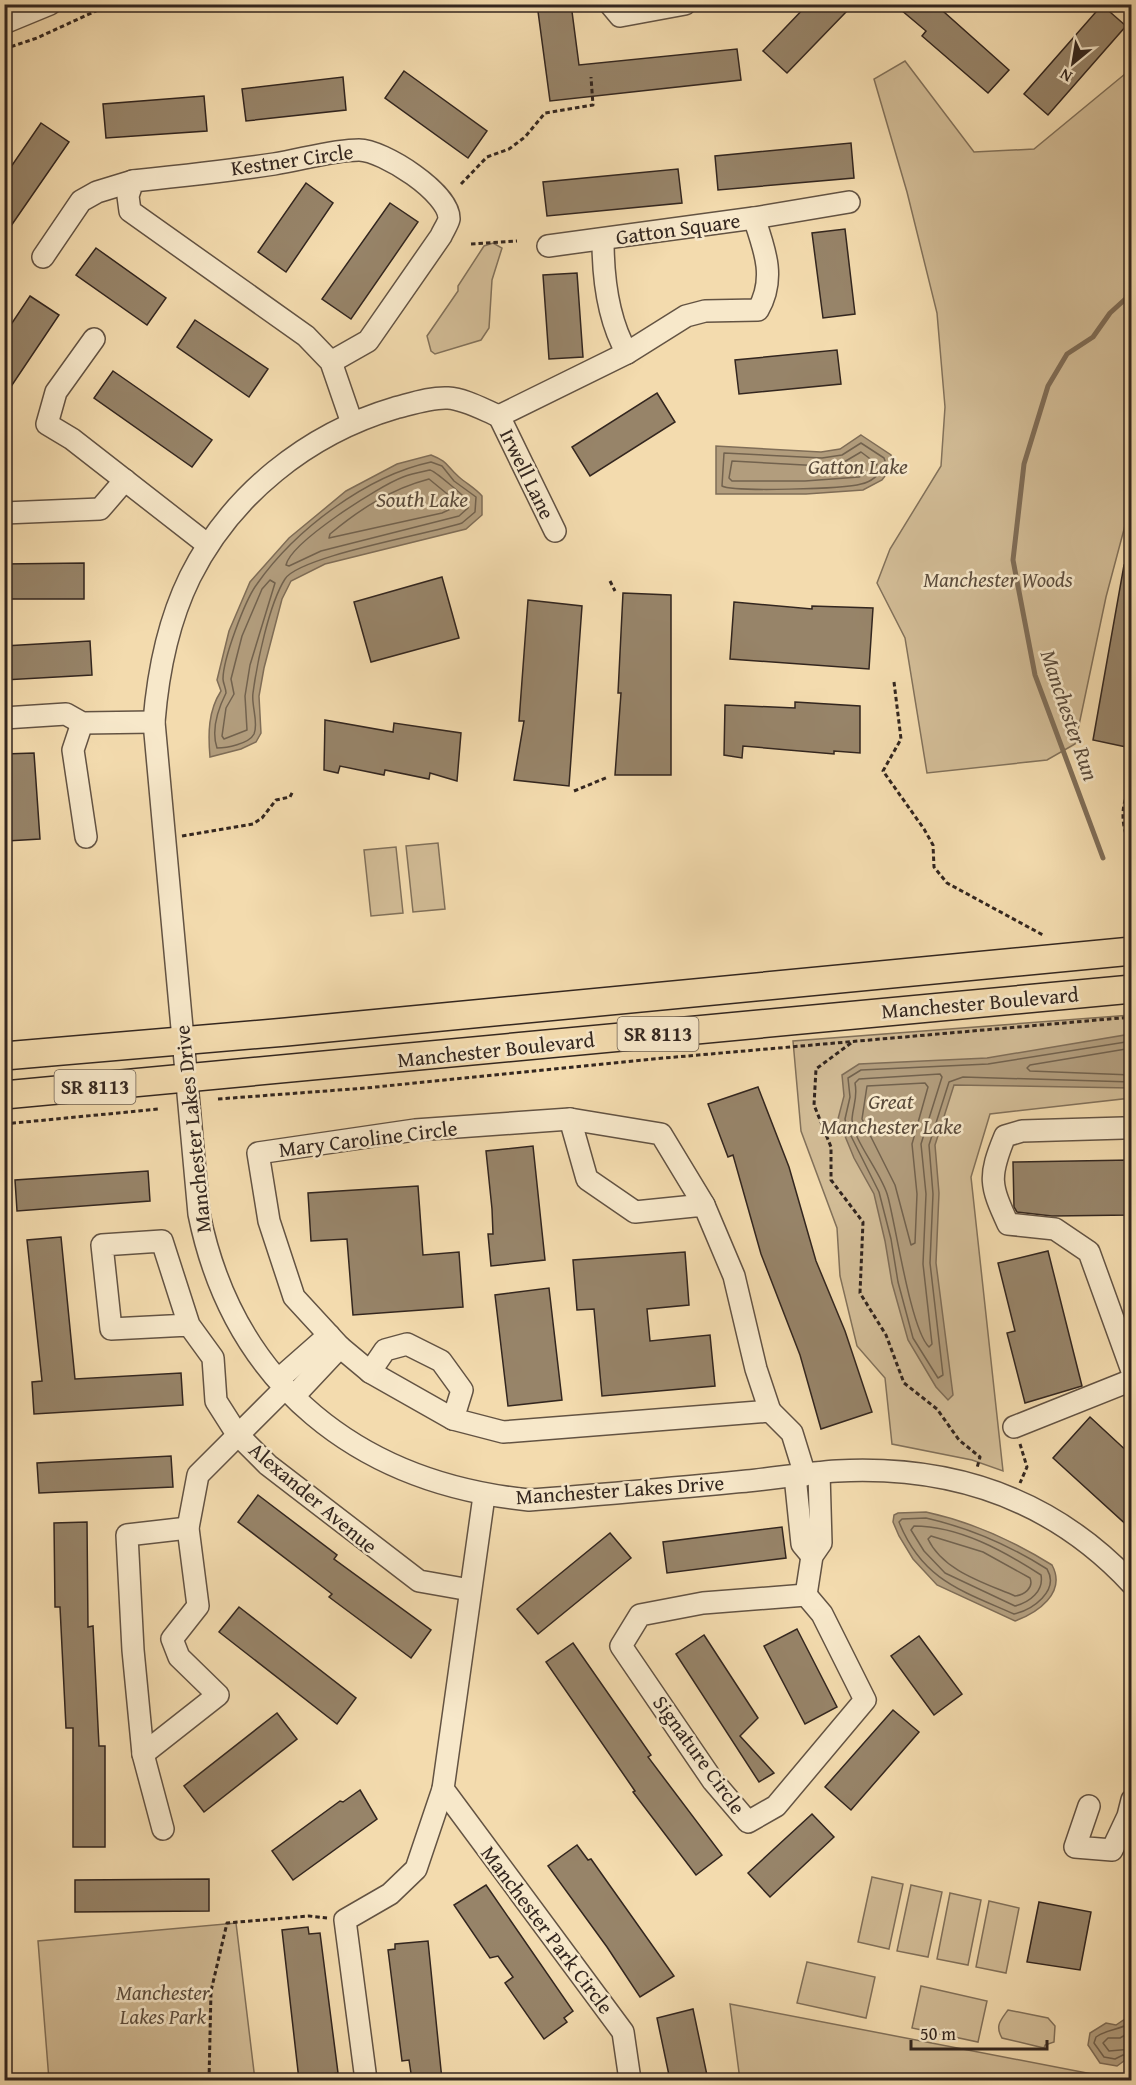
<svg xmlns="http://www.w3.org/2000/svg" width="1136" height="2085" viewBox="0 0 1136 2085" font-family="'Gentium Book Plus',serif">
	<rect width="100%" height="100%" fill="#f3dbae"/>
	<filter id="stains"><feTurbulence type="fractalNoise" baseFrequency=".00333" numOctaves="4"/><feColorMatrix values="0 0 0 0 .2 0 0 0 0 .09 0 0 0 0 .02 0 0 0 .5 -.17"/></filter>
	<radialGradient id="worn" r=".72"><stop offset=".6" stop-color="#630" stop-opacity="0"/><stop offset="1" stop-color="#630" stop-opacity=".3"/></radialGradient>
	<g fill="#d2bc96" stroke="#82715a" stroke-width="1.5">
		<polygon points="905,61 974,152 1034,149 1131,69 1131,503 1106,597 1075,744 1047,760 927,773 905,638 877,583 890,549 941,466 945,407 937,313 907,192 874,79"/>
		<polygon points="493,243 502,248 492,280 489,328 481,340 435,354 431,351 427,336 458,291 458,286 484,246"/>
		<polygon points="438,843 445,909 413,912 406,846"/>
		<polygon points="396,847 403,913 371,916 364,850"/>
		<polygon points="1131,1015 1131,1098 990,1114 971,1177 1003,1471 972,1460 892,1444 885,1378 857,1346 840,1276 837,1228 801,1131 793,1041"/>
		<polygon points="872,1877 903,1884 889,1949 858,1942"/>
		<polygon points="911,1885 942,1892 928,1957 897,1951"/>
		<polygon points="950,1893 981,1900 968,1965 937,1959"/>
		<polygon points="989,1901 1019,1908 1006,1973 976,1967"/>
		<polygon points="236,1923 255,2080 49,2080 38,1941"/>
		<polygon points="807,1962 875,1977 866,2018 797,2003"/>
		<polygon points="921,1986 987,2001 978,2042 912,2028"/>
		<polygon points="730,2004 1123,2080 740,2080"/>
		<path d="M1008,2010L1048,2018L1055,2026L1054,2042L1045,2045L1044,2048L1002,2038C995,2026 1000,2021 1008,2010Z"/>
	</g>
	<g fill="#b29d7d" stroke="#7f6d57" stroke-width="1.5">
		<polygon points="861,435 891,455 892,467 882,480 863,490 806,494 716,494 716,446 821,452 840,449"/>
		<path d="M431,455C449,462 446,466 459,477C467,484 475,488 482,496V515L466,529L325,564L291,581L282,599L264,668L259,696L261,733L256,742L241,749L210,757C208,734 208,711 221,691L217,680L229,631L250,582L289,538L346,491L397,464Z"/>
		<polygon points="1131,1034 1131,1088 954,1085 935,1145 939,1193 936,1263 953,1395 948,1400 936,1387 908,1340 892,1283 885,1241 874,1194 854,1158 838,1119 844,1096 842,1075 859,1064 987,1058"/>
		<path d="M926,1512C972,1522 1012,1540 1052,1565C1067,1593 1037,1613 1015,1621L937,1585L913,1559L899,1536L893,1522L894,1515L898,1513Z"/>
		<polygon points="1131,2015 1131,2063 1124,2061 1117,2066 1100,2063 1088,2045 1090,2033 1106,2023 1116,2025"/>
	</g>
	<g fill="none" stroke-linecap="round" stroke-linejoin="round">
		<g stroke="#72624e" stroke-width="1.5">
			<path d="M861,443L884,458L886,464C880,474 872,482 861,484C845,489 732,492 722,486L724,453L822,458L842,455Z"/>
			<polygon points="861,452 877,464 873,470 859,477 805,481 732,481 729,478 732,461 823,466 844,462"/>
			<path d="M431,462L442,466L454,481L476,497L475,512L462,523C430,534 299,556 285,579C269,604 257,663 253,693C251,705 259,723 254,734C249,744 226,748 217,748C211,730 218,709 226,693C226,688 223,683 223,679C223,659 245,600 257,584C295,530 366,476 431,462Z"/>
			<path d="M430,470C435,471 464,496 468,501V508L459,516L321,551L289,566L286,565C291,542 379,486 403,477C411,474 421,472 430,470Z"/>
			<path d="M429,479L457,502V506L442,513L329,538L330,534C360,509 391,489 429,479Z"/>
			<polygon points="270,580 275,583 250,665 245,696 247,730 224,739 222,736 226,708 234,694 231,679 242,636 262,589"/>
			<polyline points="1132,1041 988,1064 861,1070 848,1078 850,1097 845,1119 847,1128 879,1192 891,1239 898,1282 913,1338 938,1378 943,1375 930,1263 933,1194 929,1145 949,1082 963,1077 1132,1082"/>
			<polyline points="1132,1048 1030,1065 1027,1068 1030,1071 1132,1075"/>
			<path d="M940,1074L942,1077L921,1144L926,1194L923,1264L932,1344L929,1347C911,1330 896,1227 888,1197C883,1175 852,1139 852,1119C853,1105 858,1098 855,1083L859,1079Z"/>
			<polygon points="925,1083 928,1087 912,1144 917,1194 915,1243 911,1245 895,1185 862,1119 867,1086"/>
			<path d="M926,1518C970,1528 1009,1545 1047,1569C1060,1591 1032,1610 1014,1614C962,1591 922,1580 899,1522L902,1519Z"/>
			<path d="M914,1526C959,1526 1004,1551 1041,1575C1044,1591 1030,1602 1015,1606L945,1573L924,1551L911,1530Z"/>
			<path d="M931,1536L983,1552L1030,1578C1034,1588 1024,1595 1015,1596C985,1583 943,1571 928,1539Z"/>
			<path d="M1132,2022C1118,2031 1109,2028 1096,2037L1094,2043L1104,2057L1115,2059L1123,2055L1132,2057"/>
			<polyline points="1132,2031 1120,2038 1108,2038 1103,2043 1109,2051 1132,2049"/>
		</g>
		<polyline stroke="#7f6d57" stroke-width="5" points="1103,858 1035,675 1013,560 1024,464 1048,386 1067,354 1093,337 1110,313 1132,293"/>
	</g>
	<g fill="#978469" stroke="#33261f" stroke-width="1.5">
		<polygon points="537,4 571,4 579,65 737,49 741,80 550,101"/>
		<polygon points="808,4 838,4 846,12 787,73 763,51"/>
		<polygon points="894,4 935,4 1009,70 988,93 922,36 926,31"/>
		<polygon points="1102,5 1126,26 1048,115 1024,94"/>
		<polygon points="404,71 487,131 468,158 385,98"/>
		<polygon points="343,77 346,110 246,121 242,89"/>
		<polygon points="204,96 207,131 106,138 103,104"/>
		<polygon points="41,123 69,142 4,236 4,177"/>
		<polygon points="851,143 854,178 718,190 715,156"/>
		<polygon points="678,169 682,203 547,216 543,182"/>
		<polygon points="306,183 333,203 286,272 258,252"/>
		<polygon points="390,203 418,222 351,319 322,299"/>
		<polygon points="845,229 855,314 823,318 812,233"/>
		<polygon points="96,248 166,298 147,325 76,275"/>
		<polygon points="577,273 583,357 549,359 543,275"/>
		<polygon points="30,296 59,315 4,397 4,335"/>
		<polygon points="195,320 268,369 249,397 177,347"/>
		<polygon points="837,350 841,384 739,394 735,360"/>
		<polygon points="113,371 212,440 192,467 94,398"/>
		<polygon points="657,393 675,422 590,476 572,447"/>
		<polygon points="84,563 84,599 4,599 4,564"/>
		<polygon points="1124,565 1131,566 1131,748 1093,740"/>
		<polygon points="442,577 459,638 371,662 354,602"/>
		<polygon points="623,593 671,595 671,775 615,775 621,693 618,693"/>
		<polygon points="528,600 582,606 569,786 514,780 524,721 519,721"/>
		<polygon points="734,602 812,609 812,606 873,608 869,669 730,659"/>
		<polygon points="90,641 92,675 4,680 4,646"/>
		<polygon points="795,702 860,706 860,753 834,751 834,754 743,746 742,758 724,755 725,705 795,708"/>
		<polygon points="325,720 393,732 394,723 461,733 457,781 430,773 429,779 385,770 384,775 340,766 338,773 324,770"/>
		<polygon points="34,753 40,839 7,841 4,754"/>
		<polygon points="758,1087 789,1167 816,1261 845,1331 872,1412 821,1429 800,1355 761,1254 733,1155 728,1157 708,1104"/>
		<polygon points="533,1146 545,1260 491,1266 488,1234 493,1234 492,1209 486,1151"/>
		<polygon points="1131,1160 1131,1215 1052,1216 1017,1212 1014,1207 1013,1162"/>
		<polygon points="148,1171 150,1201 17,1211 15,1180"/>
		<polygon points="418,1186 423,1255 459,1252 463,1307 353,1315 347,1239 311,1241 308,1193"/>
		<polygon points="61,1237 75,1379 181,1373 183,1405 34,1414 32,1382 42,1381 27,1240"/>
		<polygon points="1048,1251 1082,1386 1025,1403 1007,1333 1015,1331 998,1263"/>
		<polygon points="685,1252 689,1305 647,1309 650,1341 710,1335 715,1386 602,1396 594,1309 577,1310 573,1260"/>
		<polygon points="549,1288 562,1400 508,1406 495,1295"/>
		<polygon points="1090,1417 1131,1455 1131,1529 1053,1458"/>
		<polygon points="171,1456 173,1487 39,1493 37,1463"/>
		<polygon points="258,1495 337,1555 334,1559 431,1630 411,1658 329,1597 332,1594 238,1522"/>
		<polygon points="87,1522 88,1627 93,1626 99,1746 105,1746 105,1847 73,1847 73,1728 66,1728 60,1607 55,1607 54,1523"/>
		<polygon points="782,1527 786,1558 667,1573 663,1542"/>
		<polygon points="610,1533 631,1558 538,1634 517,1609"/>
		<polygon points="239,1607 356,1698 337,1724 219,1632"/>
		<polygon points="797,1629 837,1707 805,1724 764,1646"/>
		<polygon points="704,1635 758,1718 740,1736 774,1773 759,1782 676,1654"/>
		<polygon points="919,1636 962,1694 934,1715 891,1656"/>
		<polygon points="573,1643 651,1755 648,1757 722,1855 696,1875 633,1792 635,1791 546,1662"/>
		<polygon points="893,1710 919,1732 851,1810 825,1787"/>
		<polygon points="277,1713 297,1739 204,1812 184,1786"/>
		<polygon points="360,1790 377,1819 293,1880 272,1851 340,1801 343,1802"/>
		<polygon points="812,1814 834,1837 770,1897 748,1873"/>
		<polygon points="577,1845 588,1860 591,1859 674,1976 640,1997 607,1947 548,1866"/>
		<polygon points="209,1879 209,1911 75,1912 75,1880"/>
		<polygon points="486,1885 573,2011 564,2018 567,2022 544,2039 505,1983 513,1977 505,1966 498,1956 490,1958 454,1905"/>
		<polygon points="1039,1902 1091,1912 1080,1970 1027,1962"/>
		<polygon points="308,1927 309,1934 320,1933 338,2073 320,2076 321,2080 299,2080 282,1930"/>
		<polygon points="428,1941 442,2080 412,2080 409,2060 402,2061 388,1950 395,1949 395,1944"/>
		<polygon points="693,2009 708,2080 670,2080 657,2018"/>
	</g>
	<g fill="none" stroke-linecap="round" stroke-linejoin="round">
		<defs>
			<g id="minor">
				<polyline points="610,4 620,16 685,4"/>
				<polyline points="4,23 50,4"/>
				<path d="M603,240C603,278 608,320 627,353"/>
				<polyline points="548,246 754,218 849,202"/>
				<polyline points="43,257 81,201 97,192 133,181"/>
				<polyline points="94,339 56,392 47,424 72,439 208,545"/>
				<path d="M331,362L368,341L441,236C443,231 448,224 449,219C450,193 383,150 359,150C332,150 301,160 274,164C227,171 180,176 133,181L128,196L130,211L306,336L331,362L352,423"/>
				<path d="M499,416C484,410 465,399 448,398C431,397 411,404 395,408C307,434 231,495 190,577C168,622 158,672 154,722L199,1214C234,1386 360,1483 529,1500C602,1495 674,1488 747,1481C777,1478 807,1473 837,1471C952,1465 1053,1499 1132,1584"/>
				<path d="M499,416L627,353L686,316L705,311L758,310C776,279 765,250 754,218"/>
				<polyline points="499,416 555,531"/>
				<polyline points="4,513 100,509 125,480"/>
				<polyline points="4,718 66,714 82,723 154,722"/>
				<polyline points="82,723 73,750 86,837"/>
				<polyline points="570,1119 587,1179 635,1212 704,1205 734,1276 756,1369 770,1411"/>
				<path d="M1123,1128L1022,1131L1005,1136C988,1177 990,1185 1008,1224L1055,1229L1089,1252L1132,1371"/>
				<polyline points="189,1325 111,1329 102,1245 162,1241 189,1325 213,1358 216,1401 237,1434 268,1465 419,1581 470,1590"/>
				<polyline points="370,1372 385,1350 407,1344 441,1361 462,1390 453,1419 503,1432 770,1411 792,1433 805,1475"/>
				<polyline points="279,1379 329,1335"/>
				<polyline points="294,1396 340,1347"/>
				<polyline points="453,1419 370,1372 340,1347 294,1297 269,1221 258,1153 415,1130 570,1119 661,1134 704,1205"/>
				<polyline points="1014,1427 1132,1380"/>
				<polyline points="795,1476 802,1544 812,1556"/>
				<polyline points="484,1496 443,1789 623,2032 630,2080"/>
				<polygon points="806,1595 822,1614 865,1700 776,1806 748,1822 713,1781 621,1646 640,1615 703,1603"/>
				<polyline points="806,1595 812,1556 821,1543 819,1473"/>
				<polyline points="143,1754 218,1695 179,1657 172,1639 198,1606 188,1528 198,1475 285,1388"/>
				<polyline points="1089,1806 1075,1847 1112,1850 1128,1816 1132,1800"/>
				<polyline points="163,1829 143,1754 133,1650 127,1535 188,1528"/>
				<polyline points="366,2080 345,1920 390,1894 416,1869 443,1789"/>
			</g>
			<g id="major">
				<polyline points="4,1056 286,1032 1132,951"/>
				<polyline points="4,1095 1132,989"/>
			</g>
		</defs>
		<use href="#minor" stroke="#635343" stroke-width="24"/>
		<use href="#major" stroke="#33261f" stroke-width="30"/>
		<g stroke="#33261f" stroke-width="3" stroke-dasharray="4.5 3" stroke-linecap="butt">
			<polyline points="4,49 37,38 111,4"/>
			<polyline points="461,184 487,157 509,149 525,137 545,113 593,105 591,77"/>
			<polyline points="471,244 517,241"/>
			<polyline points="610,581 615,591"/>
			<polyline points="894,682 901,739 883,771 924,829 933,845 934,867 947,883 1043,935"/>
			<path d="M1132,786C1119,804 1121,829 1132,848"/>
			<polyline points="574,791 608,777"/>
			<polyline points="182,836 253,824 262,818 276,800 290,797 293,791"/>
			<polyline points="851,1043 816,1069 814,1105 831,1147 831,1180 863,1222 860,1293 886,1335 904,1383 937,1409 959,1440 980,1457 977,1468"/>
			<polyline points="218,1099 366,1088 653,1059 1132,1017"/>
			<polyline points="4,1124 159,1109"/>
			<polyline points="1020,1444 1027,1467 1020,1483"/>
			<polyline points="209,2080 211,1991 227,1923 309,1916 327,1918"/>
		</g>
		<use href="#minor" stroke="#f7e8ca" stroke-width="21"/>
		<use href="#major" stroke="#f3dbae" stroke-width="27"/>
	</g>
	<g text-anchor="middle" stroke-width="5" stroke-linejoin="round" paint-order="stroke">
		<g fill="#f7e8ca" stroke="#6e6052" stroke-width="1.5">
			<rect x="617.5" y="1017" width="81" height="34" rx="4.5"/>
			<rect x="54.5" y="1070" width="81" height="34" rx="4.5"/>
		</g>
		<g font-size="20" font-weight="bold" fill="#33261f">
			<text x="658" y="1041">SR 8113</text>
			<text x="95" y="1094">SR 8113</text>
		</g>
		<g font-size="21" fill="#33261f" stroke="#f7e8ca">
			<text transform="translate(292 160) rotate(-8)" y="7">Kestner Circle</text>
			<text transform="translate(678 229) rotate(-8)" y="7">Gatton Square</text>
			<text transform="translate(527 474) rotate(64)" y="7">Irwell Lane</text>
			<text transform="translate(980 1003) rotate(-5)" y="7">Manchester Boulevard</text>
			<text transform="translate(496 1050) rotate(-6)" y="7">Manchester Boulevard</text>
			<text transform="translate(193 1129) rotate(-96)" y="7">Manchester Lakes Drive</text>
			<text transform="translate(368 1139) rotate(-7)" y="7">Mary Caroline Circle</text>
			<text transform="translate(620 1490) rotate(-4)" y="7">Manchester Lakes Drive</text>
			<text transform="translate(313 1498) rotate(40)" y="7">Alexander Avenue</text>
			<text transform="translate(699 1755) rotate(54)" y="7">Signature Circle</text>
			<text transform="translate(547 1930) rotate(53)" y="7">Manchester Park Circle</text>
		</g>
		<g font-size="21" font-style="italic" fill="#5b4c3d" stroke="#f7e8ca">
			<text x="998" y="587">Manchester Woods</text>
			<text x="163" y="2000">Manchester<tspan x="163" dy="24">Lakes Park</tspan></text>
		</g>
		<g font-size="22" font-style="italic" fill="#594a3b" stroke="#f7e8ca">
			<text x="858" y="474">Gatton Lake</text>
			<text x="422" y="507">South Lake</text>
			<text transform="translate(1070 715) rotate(71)" y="8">Manchester Run</text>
			<text x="891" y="1109">Great<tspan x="891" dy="25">Manchester Lake</tspan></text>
		</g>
	</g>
	<rect width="1136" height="2085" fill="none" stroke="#f3dbae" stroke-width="24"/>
	<rect x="6" y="6" width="1124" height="2073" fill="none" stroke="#33261f" stroke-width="3"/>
	<rect x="12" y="12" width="1112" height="2061" fill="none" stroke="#33261f" stroke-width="1.5"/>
	<g transform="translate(1073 63) rotate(210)" stroke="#f7e8ca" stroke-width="4.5" paint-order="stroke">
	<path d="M0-4.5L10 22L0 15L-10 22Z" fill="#33261f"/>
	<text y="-9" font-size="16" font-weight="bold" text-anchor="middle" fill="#33261f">N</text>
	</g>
	<path d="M911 2040v9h136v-9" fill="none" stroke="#33261f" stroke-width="3"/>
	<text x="920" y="2040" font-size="18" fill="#33261f" stroke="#f7e8ca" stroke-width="4.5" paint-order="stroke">50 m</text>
	<rect width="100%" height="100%" filter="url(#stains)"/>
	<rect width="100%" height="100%" fill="url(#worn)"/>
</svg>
